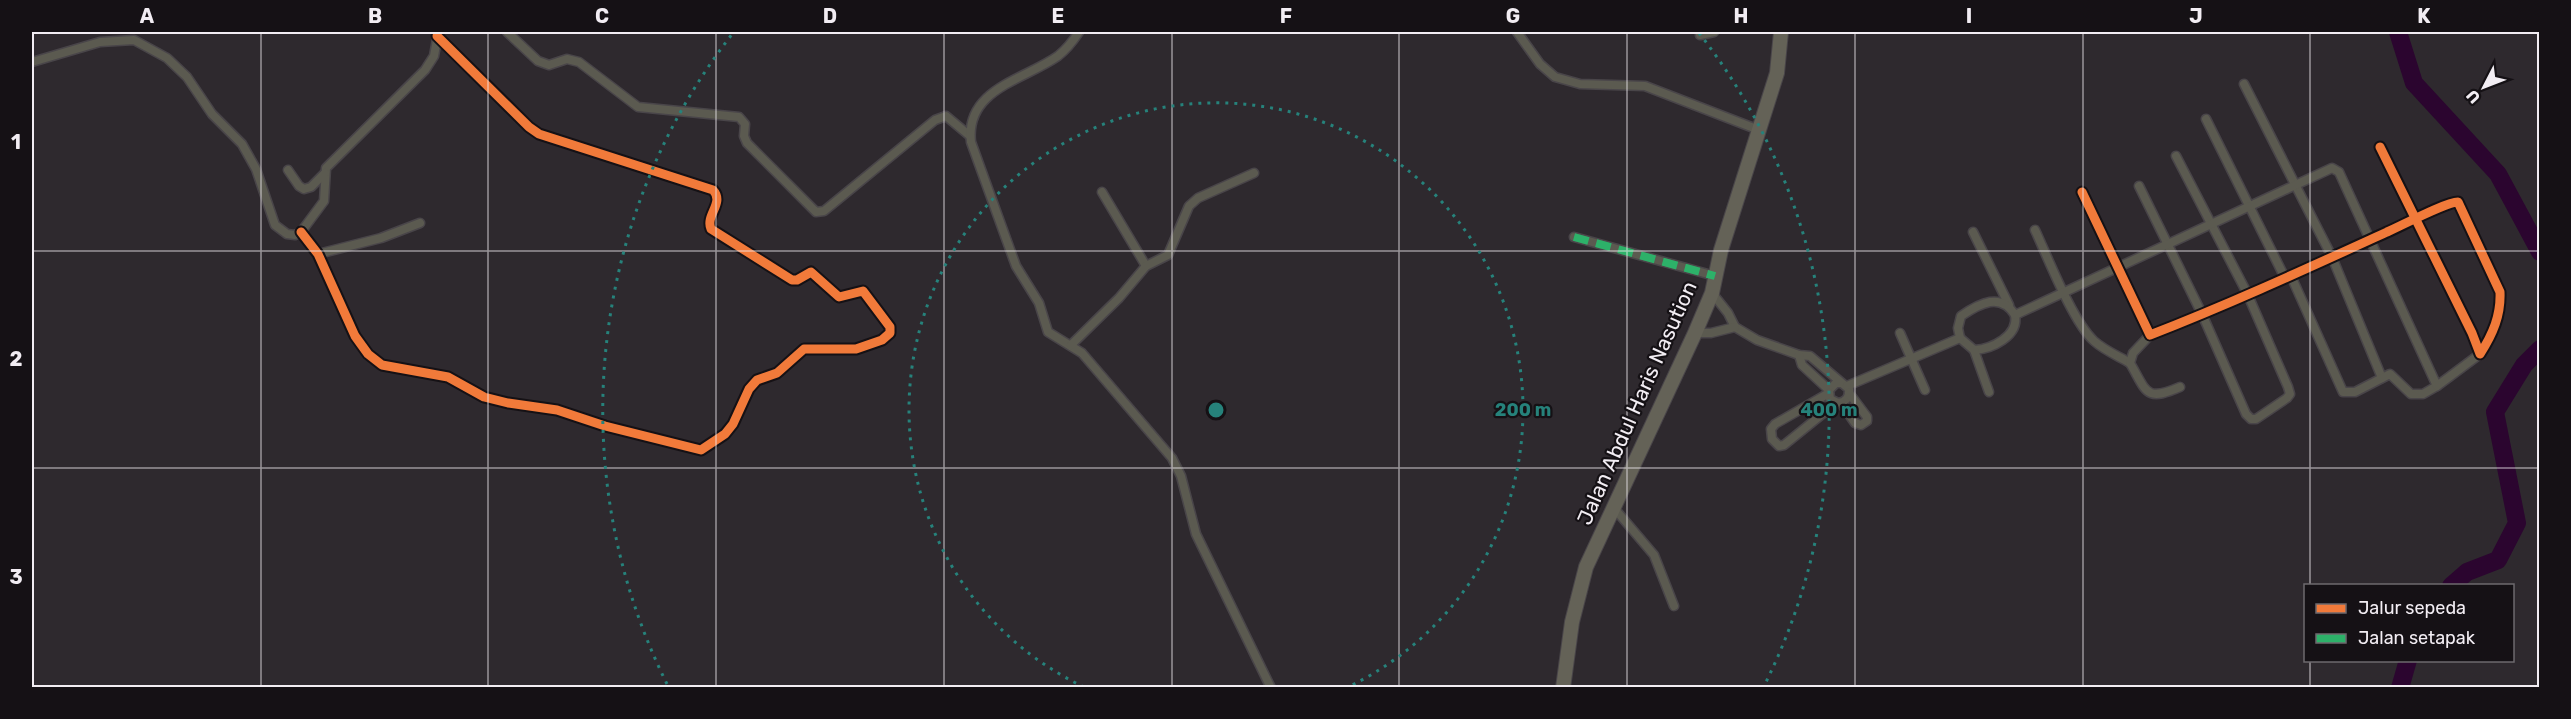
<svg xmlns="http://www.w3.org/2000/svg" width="2571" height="719" viewBox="0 0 2571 719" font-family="Rubik,sans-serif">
	<rect width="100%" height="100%" fill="#2e292e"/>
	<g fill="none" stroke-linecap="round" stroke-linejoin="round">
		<g stroke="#2b052f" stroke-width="18">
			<polyline points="2398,32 2414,83 2498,174 2540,252"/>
			<polyline points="2451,586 2467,572 2498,560 2517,523 2495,412 2524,365 2540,349"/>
			<polyline points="2400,688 2408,660"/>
		</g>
		<defs>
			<g id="minor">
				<polyline points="507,32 538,61 549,65 567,59 579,62 638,107 739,117 745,124 744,136 747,143 816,212 824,211 935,120 946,116 970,136"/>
				<path d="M1079,32C1073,41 1067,49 1058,56C1024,80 965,89 971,142L1016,266L1039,303L1048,332L1082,353L1172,458L1181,476L1196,534L1271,688"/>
				<polyline points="1517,32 1540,64 1555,77 1580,84 1645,86 1759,130"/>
				<polyline points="1700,35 1714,32"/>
				<polyline points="32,62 100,42 134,40 167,58 187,77 212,114 242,144 256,169 275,225 287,234 295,235 301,232 324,201 326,168 425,70 434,56 438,34"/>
				<polyline points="2244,84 2332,257 2382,378"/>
				<polyline points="2206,119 2285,278"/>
				<polyline points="288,170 299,186 304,189 311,187 325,173"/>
				<polyline points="2139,186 2202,314 2246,414 2251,419 2256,419 2287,398 2290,394 2288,387 2247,293 2176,156"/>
				<polyline points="1102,192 1146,266"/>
				<path d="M2082,192L2150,335C2230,304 2308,268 2387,232C2401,226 2446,202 2458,202L2500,292C2501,315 2493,334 2480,354L2472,333L2380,147"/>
				<path d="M2035,230C2048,258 2073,322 2094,341C2104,350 2118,356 2130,363"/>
				<path d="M301,232L318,254L355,336L368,354L382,365L448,377L484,397L508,403L557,410L605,426L701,450L725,434L733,424L749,389L757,380L777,373L804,349H856L882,340L890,333V327L863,291L839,297L811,272L797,280H792L711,229C705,215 725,203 713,190L539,134L529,127L437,36"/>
				<polyline points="1973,232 2009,305"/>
				<polyline points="1574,237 1715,276"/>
				<polyline points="318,254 381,238 420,223"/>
				<polyline points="2291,276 2343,392 2355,392 2390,374 2411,394 2423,394 2437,386"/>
				<path d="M1712,293L1728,313L1735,327L1757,340L1799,355L1810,356L1849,389C1850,397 1846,402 1838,403L1830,399L1829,390L1836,383H1841"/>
				<polyline points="1695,333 1711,333 1735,327"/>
				<polyline points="1900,333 1925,390"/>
				<path d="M2150,335L2133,353L2130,363C2147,392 2145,402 2180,387"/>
				<path d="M1960,338L1974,350C1992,349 2019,336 2015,315"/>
				<polyline points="1071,345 1119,298 1146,266 1168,255 1189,206 1198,198 1254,173"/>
				<polyline points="1974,350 1989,392"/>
				<polyline points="1799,355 1802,365 1829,390"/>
				<path d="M1847,386L1960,338L1958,328L1961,316C1980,303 2001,292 2015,315L2332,168L2339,172L2437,386L2480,354"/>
				<polyline points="1829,393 1775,424 1771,429 1772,439 1779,446 1784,445 1836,403"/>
				<polyline points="1841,403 1855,423 1861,425 1867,421 1867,417 1849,393"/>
				<polyline points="1614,508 1654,555 1674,606"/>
			</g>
			<polyline id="primary" points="1563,688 1572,622 1586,567 1695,333 1712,293 1721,250 1777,73 1781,32"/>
		</defs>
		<use href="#minor" stroke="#494549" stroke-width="11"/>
		<use href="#primary" stroke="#494549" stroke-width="16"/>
		<use href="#minor" stroke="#5b5a50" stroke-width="8"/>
		<use href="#primary" stroke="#646257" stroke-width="14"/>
		<polyline stroke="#2db169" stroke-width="8" stroke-dasharray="15 8" stroke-linecap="butt" points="1574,237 1715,276"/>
		<defs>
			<g id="cycleway">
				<path d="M2082,192L2150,335C2230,304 2308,268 2387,232C2401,226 2446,202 2458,202L2500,292C2501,315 2493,334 2480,354L2472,333L2380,147"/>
				<path d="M301,232L318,254L355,336L368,354L382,365L448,377L484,397L508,403L557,410L605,426L701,450L725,434L733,424L749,389L757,380L777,373L804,349H856L882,340L890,333V327L863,291L839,297L811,272L797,280H792L711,229C705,215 725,203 713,190L539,134L529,127L437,36"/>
			</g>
		</defs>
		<use href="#cycleway" stroke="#151115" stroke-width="13"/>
		<use href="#cycleway" stroke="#f17a3a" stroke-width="9"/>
	</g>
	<path fill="none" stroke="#f2edf3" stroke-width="1.5" stroke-opacity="0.55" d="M261,32V688M488,32V688M716,32V688M944,32V688M1172,32V688M1399,32V688M1627,32V688M1855,32V688M2083,32V688M2310,32V586M32,251H2540M32,468H2540M2310,660V688"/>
	<g fill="none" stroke="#26827b" stroke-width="3" stroke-dasharray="3 6">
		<path d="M1084 687A307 307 0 1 1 1348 687"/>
		<path d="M667 684A613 613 0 0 1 733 33M1699 33A613 613 0 0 1 1765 684"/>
	</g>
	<g text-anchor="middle" stroke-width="4.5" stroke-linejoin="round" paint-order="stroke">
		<g font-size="21" fill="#f2edf3" stroke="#151115">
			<text transform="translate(1637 403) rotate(-66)" y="7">Jalan Abdul Haris Nasution</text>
		</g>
	</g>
	<circle cx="1216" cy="410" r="9" fill="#26827b" stroke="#151115" stroke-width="3"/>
	<g font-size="18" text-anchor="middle" font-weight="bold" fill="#26827b" stroke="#151115" stroke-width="4.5" stroke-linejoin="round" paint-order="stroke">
		<text x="1523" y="416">200 m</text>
		<text x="1829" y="416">400 m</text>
	</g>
	<rect width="2571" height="719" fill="none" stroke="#151115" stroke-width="66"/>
	<rect x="2304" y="584" width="210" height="78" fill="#151115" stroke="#6d696e" stroke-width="1.5"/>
	<rect x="2316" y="604" width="30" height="9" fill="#f17a3a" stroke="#6d696e" stroke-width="1.5"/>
	<text x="2358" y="614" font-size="18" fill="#f2edf3">Jalur sepeda</text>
	<rect x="2316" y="634" width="30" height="9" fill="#2db169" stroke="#6d696e" stroke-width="1.5"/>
	<text x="2358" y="644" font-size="18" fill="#f2edf3">Jalan setapak</text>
	<g transform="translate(2484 87) rotate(228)" stroke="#151115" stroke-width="4.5" paint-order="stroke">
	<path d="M0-4.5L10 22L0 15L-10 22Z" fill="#f2edf3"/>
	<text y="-9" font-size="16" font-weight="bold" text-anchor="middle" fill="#f2edf3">U</text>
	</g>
	<rect x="33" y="33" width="2505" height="653" fill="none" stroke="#f2edf3" stroke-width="2"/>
	<g font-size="20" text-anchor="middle" font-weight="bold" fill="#f2edf3">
		<text x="147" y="23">A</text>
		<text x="375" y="23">B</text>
		<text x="602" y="23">C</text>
		<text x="830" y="23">D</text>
		<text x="1058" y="23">E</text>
		<text x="1286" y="23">F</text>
		<text x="1513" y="23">G</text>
		<text x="1741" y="23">H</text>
		<text x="1969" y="23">I</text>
		<text x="2196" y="23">J</text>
		<text x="2424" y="23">K</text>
		<text x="16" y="149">1</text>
		<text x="16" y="366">2</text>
		<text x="16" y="584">3</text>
	</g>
</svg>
